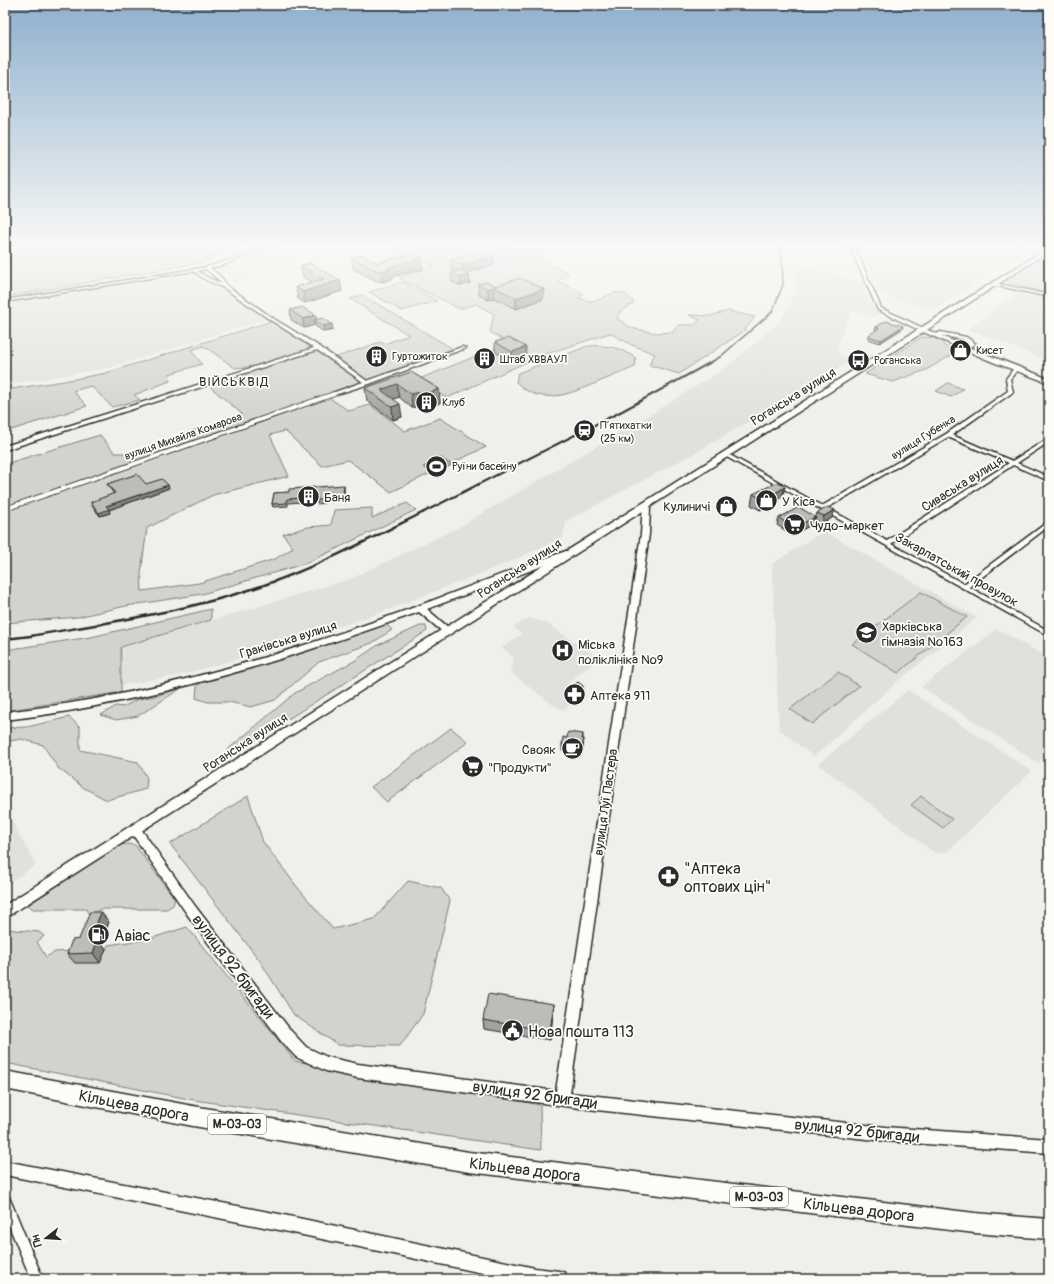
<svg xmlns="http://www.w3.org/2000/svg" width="1054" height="1284" viewBox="0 0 1054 1284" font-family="Pangolin,sans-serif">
	<rect width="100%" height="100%" fill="#f0efeb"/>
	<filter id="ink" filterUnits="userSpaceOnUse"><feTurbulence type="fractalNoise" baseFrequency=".025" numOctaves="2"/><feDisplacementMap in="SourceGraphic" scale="8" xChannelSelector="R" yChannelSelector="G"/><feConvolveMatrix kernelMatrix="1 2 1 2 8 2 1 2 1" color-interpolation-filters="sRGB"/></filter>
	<g filter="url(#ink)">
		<g fill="#e1e0dc">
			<polygon points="273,244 331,244 234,283 217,269"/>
			<polygon points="854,244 1036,244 932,311 879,293 860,246"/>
			<polygon points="795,262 863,283 870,302 881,313 873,317 852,311 837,345 839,354 854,359 812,385 695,453 566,521 563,538 500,566 385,611 280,647 181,675 122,685 123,647 350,579 459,527 633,425 724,369 780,322 795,292"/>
			<polygon points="190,272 209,288 221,287 267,319 108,368 5,385 5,304"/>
			<polygon points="1022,290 1049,296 1049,361 968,329"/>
			<polygon points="824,531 977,618 898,681 814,757 779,729 772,564"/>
			<polygon points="529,618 545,622 597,657 596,661 568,683 583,693 564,710 556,707 511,673 514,658 502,648 522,634 513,627"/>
			<polygon points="997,629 1049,658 1049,752 1038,763 921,687"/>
			<polygon points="908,690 1032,771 948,851 936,854 818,764"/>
			<polygon points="5,809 36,865 5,885"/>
		</g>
		<g fill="#d3d2cf" stroke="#7f7e7d">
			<polygon points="5,244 245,244 199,263 5,297"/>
			<path d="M404,244H508L513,248L542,252L535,256L569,273L558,281C566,287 576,288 584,294L578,298C582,299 587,301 591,301C608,300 617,281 634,303L620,312L617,318L631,328L656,333L673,332L678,325H694L700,320L689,315L710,316L728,311L755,317L744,331L679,374L649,365L655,354L632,345L610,333L540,356L447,398L422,385L419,379L509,343L490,332L494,314L476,304L460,309L399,278L435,266L420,260L369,265L387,259Z"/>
			<polygon points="1049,253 1049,293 1022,287 1007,281 1007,278"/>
			<polygon points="403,282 437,301 402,311 369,292"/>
			<polygon points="362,295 453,349 325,395 349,411 370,405 405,431 440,418 486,447 391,492 348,460 322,466 285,431 270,435 289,476 213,495 147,528 141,573 142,591 199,583 275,559 293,548 283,534 308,527 331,525 334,510 372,508 372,518 407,503 416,510 307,563 202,594 126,606 78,617 5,623 5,464 100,435 115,453 128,453 242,414 208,385 317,350 331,359 380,342 384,344 409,335 350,299"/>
			<polygon points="272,321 315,348 257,366 235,368 204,346 191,350 202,364 169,374 170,381 134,395 140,400 112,407 91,386 73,391 87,406 5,432 5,390 64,381 106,373"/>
			<polygon points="922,337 934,338 943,342 943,345 957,352 926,370 893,382 865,374"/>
			<path d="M588,346C609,345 618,347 636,358L635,367C622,372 609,378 596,383C569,394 540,407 516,382L518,373Z"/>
			<polygon points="948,383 963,389 951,397 936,391"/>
			<polygon points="921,592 967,617 898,673 852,644"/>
			<polygon points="211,609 211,620 121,647 121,692 5,711 5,650 91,637"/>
			<polygon points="386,624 392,630 372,643 319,662 275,700 251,707 229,702 208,702 196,698 197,686 202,682 305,652"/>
			<polygon points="420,626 426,626 427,631 233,754 226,751 295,693 356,660 378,645"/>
			<polygon points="838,672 859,686 812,724 790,709"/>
			<polygon points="180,689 138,716 116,720 101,715 116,706 123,707 138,699 155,696"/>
			<polygon points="69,717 80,727 80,750 138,762 147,778 146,789 107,800 84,788 58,768 43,745 21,739 5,742 5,728 27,727"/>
			<polygon points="451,728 468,742 387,802 371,787"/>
			<polygon points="248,796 263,842 298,888 333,929 374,919 408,881 441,888 450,901 423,1014 400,1046 338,1045 294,1015 260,961 170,844"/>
			<polygon points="921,796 952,819 943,828 911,805"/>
			<polygon points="128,844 135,845 175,899 173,905 167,909 101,909 89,915 86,909 33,909 28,905 120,845"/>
			<polygon points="187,927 295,1061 540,1105 541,1150 194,1100 5,1063 5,929 39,932 44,936 37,942 46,957 55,952 106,949 108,945 149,939"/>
		</g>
		<polygon fill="#aaa9a7" stroke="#777775" points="441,458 452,465 434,474 423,467"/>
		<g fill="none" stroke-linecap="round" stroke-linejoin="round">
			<defs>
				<polyline id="pedestrian" points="5,509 334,394"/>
				<g id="minor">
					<path d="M267,244H272L223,265L210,268L222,278L227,286L274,319L320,347L367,381L462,347L466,348L369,384L334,395H332V393L363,382L317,350L5,450V446L314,348L272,321L224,288L206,280L193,271L5,302V300L207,267L221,263ZM206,269L219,280L222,284L208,278L197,271Z"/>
					<polygon points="843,244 848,244 855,248 881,308 925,329 925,331 921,331 878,310 851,249"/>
					<polygon points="995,283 1049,295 1049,297 994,285 994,283"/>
					<path d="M1014,368L1018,369L1010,379L1013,392L952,435L1012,461L1049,438V442L1017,463L1049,477V481L1013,465L891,544L964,584L1049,521V526L969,587L1049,631V636L723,455L724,454H728L822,506L946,434L1008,391L1006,379ZM948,437L1009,463L887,541L827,508Z"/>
					<polygon points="5,504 7,505 10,509 9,510 5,510"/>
					<polygon points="5,1195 9,1197 43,1279 31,1279 5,1216"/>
				</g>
				<g id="tertiary">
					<path d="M921,329H925L937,334L940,332L966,337L976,344L968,347L1049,379V383L993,362L921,331ZM941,336L962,339L969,344L963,345Z"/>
					<polygon points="643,504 646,504 650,506 649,534 570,1093 885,1127 1049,1139 1049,1153 885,1141 587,1109 358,1078 326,1071 296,1057 281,1041 187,914 131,832 129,829 131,826 135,824 139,826 195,906 291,1031 306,1047 327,1057 358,1064 556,1091 641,534"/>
					<path d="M566,551H569L573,553L572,555L427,609L450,629L451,631L450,633H444L419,612C286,660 147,704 5,720V712C131,699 257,663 376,621C440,599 502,573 566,551Z"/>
					<polygon points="5,1161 279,1214 535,1268 559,1271 565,1273 567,1279 511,1279 279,1230 5,1175"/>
				</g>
				<polygon id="secondary" points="1049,247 1049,251 958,310 5,918 5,905"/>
				<polygon id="trunk" points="5,1071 193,1106 469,1152 975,1213 1049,1219 1049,1239 975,1233 469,1172 193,1126 5,1089"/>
			</defs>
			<use href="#pedestrian" stroke="#2b2b2b" stroke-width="6"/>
			<use href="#minor" stroke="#2b2b2b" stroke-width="3"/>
			<use href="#tertiary" stroke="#2b2b2b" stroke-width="3"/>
			<use href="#secondary" stroke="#2b2b2b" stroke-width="3"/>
			<use href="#trunk" stroke="#2b2b2b" stroke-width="3"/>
			<use href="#pedestrian" stroke="#fdfcf7" stroke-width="4"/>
			<use href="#minor" fill="#fdfcf7" fill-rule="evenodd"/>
			<use href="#tertiary" fill="#fdfcf7" fill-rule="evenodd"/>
			<use href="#secondary" fill="#fdfcf7" fill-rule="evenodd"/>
			<use href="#trunk" fill="#fdfcf7" fill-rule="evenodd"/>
			<polyline stroke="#2b2b2b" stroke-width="1.5" points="711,362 720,357 772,312 783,285 782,258 777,244"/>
			<polyline stroke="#2b2b2b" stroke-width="2" points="422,513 624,410 713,361"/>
			<path stroke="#2b2b2b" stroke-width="2.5" d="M5,639L31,636C110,622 190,611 267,584C321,565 372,538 424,512"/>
		</g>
		<g fill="#a3a29e" stroke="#2b2b2b">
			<polygon points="352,258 378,263 422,258 423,269 392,277 392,279 383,282 377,281 353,269"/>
			<polygon points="451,260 494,265 466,273 469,275 470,283 461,286 452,282 451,273 457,271 452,269"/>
			<polygon points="310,263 342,291 305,303 298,299 296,287 312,282 303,277 300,266"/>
			<polygon points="478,284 496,286 543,299 516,309 494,298 488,300 479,295"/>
			<polygon points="290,310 316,315 316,320 333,330 324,332 315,326 315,325 304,328 291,320"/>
			<polygon points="876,327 902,329 880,343 868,339 868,336 876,331 875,330"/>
			<polygon points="495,342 526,356 512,361 495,352"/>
			<polygon points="411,372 439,389 440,403 425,408 421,405 412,408 399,397 394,399 402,417 393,420 367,401 365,388"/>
			<polygon points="107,484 168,485 169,488 109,510 110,513 100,516 92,506 91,502 114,494 109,487"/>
			<polygon points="785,487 782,497 760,510 751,505 753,494"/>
			<polygon points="344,489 344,498 325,499 325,503 317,504 317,501 288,503 288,506 273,507 272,504 274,493"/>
			<polygon points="817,513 832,518 822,524 815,520"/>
			<polygon points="779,518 813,524 792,535 777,525"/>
			<polygon points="567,690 583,693 572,702 567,698"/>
			<polygon points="583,734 583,747 581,756 562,751 562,744 567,738"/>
			<polygon points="109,922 101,942 106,949 100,963 75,963 67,954 79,939"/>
			<polygon points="553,1014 550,1040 484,1029 483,1020"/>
		</g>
		<g fill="#848481" stroke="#2b2b2b">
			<polygon points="494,256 494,265 463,274 463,265"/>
			<polygon points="422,258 423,269 392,277 392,279 383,282 381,271 389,267"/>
			<polygon points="469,275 470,283 461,286 460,277"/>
			<polygon points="340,280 342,291 305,303 303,292"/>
			<polygon points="494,287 494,298 488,300 488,289"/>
			<polygon points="544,289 543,299 516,309 516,298"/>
			<polygon points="316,315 317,322 314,320 315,325 304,328 303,319"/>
			<polygon points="332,324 333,330 324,332 323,326"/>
			<polygon points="903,326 902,329 880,343 881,340"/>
			<polygon points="526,347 526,356 512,361 512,352"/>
			<polygon points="397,384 399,397 385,402 381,390"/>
			<polygon points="439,389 440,403 425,408 424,395"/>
			<polygon points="420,392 421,405 412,408 411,394"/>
			<polygon points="400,404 402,417 393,420 392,407"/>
			<polygon points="168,485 169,488 109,510 110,513 100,516 99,513 106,506"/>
			<polygon points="344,485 344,498 343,494"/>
			<polygon points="785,487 782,497 760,510 763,500"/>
			<polygon points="835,510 832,518 822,524 824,516"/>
			<polygon points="815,517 813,524 792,535 794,528"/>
			<polygon points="583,686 583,693 572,702 573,694"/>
			<polygon points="584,739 583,747 581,756 582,748"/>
			<polygon points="101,912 109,922 101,942 106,949 100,963 93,953 91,939"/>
			<polygon points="554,1004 553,1014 550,1040 550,1031"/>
		</g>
		<g fill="#bdbcb8" stroke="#2b2b2b">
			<polygon points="482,251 494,256 463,265 451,260"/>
			<polygon points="413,254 422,258 389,267 391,269 381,271 375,270 352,258 362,255 378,263"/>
			<polygon points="310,263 340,280 303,292 296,287 324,279 300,266"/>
			<polygon points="460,270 469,275 460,277 451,273"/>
			<polygon points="520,278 544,289 516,298 494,287 488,289 478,284 487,282 496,286"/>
			<polygon points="302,307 316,315 303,319 290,310"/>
			<polygon points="323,318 332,324 323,326 314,320"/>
			<polygon points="886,321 903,326 881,340 868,336 879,328 876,327"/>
			<polygon points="509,338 526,347 512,352 495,342"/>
			<polygon points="411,372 439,389 424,395 420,392 411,394 397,384 381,390 400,404 392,407 365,388"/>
			<polygon points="137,474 146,484 162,479 168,485 106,506 109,509 99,513 91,502 115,493 107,484"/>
			<polygon points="778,482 785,487 763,500 753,494"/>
			<polygon points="344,485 343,494 325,496 324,500 317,500 317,497 287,499 287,503 272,504 274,493 289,492 289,489"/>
			<polygon points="799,507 815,517 794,528 779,518"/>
			<polygon points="828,507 835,510 824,516 817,513"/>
			<polygon points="578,682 583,686 573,694 567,690"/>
			<polygon points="568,732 583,734 582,739 584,739 582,748 562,744 563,737 567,738"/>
			<polygon points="90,912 101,912 91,939 98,939 93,953 67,954 72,940 79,939"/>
			<polygon points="488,994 554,1004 550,1031 483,1020"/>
		</g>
	</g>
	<linearGradient id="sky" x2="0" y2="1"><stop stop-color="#8fb0ce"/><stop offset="0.58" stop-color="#f8f8f6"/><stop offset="1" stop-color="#f8f8f6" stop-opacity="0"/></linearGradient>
	<rect width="1054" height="424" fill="url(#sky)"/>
	<defs>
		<symbol id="shop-disc" viewBox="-11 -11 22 22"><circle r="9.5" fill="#2b2b2b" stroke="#fdfcf7"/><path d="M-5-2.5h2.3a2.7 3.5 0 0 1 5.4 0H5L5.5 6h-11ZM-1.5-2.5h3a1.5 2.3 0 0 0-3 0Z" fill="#fff"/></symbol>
		<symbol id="building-disc" viewBox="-11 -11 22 22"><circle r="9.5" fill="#2b2b2b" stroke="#fdfcf7"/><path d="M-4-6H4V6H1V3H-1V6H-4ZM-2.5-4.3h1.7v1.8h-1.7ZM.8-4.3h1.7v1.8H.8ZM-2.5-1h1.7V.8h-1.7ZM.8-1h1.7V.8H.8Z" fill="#fff"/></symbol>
		<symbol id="bus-disc" viewBox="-11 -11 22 22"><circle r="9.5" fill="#2b2b2b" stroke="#fdfcf7"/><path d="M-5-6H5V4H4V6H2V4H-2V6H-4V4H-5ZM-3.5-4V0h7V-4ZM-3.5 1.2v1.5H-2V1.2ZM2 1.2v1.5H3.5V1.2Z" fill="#fff"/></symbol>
		<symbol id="station-disc" viewBox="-11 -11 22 22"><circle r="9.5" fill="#2b2b2b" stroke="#fdfcf7"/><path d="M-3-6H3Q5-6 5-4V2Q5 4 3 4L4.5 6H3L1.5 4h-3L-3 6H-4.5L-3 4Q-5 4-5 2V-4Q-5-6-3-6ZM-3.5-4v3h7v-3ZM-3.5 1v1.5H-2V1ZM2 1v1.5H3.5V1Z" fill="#fff"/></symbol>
		<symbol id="stadium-disc" viewBox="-11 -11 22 22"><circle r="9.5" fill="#2b2b2b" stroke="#fdfcf7"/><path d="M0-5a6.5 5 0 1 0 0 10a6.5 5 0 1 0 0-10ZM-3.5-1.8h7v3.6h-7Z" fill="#fff"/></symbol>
		<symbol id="supermarket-disc" viewBox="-11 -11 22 22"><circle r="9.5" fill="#2b2b2b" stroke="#fdfcf7"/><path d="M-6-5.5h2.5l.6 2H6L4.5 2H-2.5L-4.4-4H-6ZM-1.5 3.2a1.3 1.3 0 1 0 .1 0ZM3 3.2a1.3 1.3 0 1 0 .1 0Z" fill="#fff"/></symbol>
		<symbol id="school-disc" viewBox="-11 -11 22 22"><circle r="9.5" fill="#2b2b2b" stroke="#fdfcf7"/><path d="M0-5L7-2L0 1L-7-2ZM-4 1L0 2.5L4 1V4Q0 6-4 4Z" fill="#fff"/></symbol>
		<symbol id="hospital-disc" viewBox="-11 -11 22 22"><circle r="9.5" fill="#2b2b2b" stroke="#fdfcf7"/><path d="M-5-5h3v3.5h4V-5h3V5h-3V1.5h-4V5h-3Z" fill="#fff"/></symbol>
		<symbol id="pharmacy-disc" viewBox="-11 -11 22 22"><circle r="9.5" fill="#2b2b2b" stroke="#fdfcf7"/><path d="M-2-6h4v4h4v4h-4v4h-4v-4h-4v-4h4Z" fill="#fff"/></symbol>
		<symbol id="cafe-disc" viewBox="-11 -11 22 22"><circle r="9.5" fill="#2b2b2b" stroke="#fdfcf7"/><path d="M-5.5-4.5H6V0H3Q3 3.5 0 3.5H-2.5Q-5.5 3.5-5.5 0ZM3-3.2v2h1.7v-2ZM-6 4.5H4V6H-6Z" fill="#fff"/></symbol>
		<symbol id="fuel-disc" viewBox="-11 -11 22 22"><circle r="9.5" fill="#2b2b2b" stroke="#fdfcf7"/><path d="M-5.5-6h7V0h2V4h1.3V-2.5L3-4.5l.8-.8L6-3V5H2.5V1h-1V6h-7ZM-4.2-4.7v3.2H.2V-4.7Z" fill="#fff"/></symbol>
		<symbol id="civic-disc" viewBox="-11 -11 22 22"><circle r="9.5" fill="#2b2b2b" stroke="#fdfcf7"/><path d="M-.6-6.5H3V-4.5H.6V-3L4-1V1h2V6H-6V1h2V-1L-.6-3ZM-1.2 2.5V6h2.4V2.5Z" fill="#fff"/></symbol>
	</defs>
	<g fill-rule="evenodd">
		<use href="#shop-disc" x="948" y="338" width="25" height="25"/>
		<use href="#building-disc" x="364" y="344" width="25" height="25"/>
		<use href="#building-disc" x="472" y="346" width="25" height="25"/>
		<use href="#bus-disc" x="846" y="348" width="25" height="25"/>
		<use href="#building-disc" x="414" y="390" width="25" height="25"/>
		<use href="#station-disc" x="572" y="418" width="25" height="25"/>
		<use href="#stadium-disc" x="424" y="454" width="25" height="25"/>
		<use href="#building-disc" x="296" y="484" width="25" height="25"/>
		<use href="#shop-disc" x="754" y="488" width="25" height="25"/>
		<use href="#shop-disc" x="714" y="494" width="25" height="25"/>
		<use href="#supermarket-disc" x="782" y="512" width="25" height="25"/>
		<use href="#school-disc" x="854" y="620" width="25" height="25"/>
		<use href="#hospital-disc" x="550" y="638" width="25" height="25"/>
		<use href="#pharmacy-disc" x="562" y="682" width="25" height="25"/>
		<use href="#cafe-disc" x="560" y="736" width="25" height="25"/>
		<use href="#supermarket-disc" x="460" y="754" width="25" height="25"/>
		<use href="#pharmacy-disc" x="656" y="864" width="25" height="25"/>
		<use href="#fuel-disc" x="86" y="922" width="25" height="25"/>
		<use href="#civic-disc" x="500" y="1018" width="25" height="25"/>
	</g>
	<g text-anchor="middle" stroke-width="3.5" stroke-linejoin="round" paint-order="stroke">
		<g font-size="11" fill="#2b2b2b" stroke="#fdfcf7" text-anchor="start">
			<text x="976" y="354">Кисет</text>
			<text x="392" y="360">Гуртожиток</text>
			<text x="500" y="363">Штаб ХВВАУЛ</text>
			<text x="874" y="364">Роганська</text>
			<text x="442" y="406">Клуб</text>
			<text x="600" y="429">Пʼятихатки<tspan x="600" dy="13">(25 км)</tspan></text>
			<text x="452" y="470">Руїни басейну</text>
		</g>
		<g font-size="11" fill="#2b2b2b" stroke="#fdfcf7">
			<text transform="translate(183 436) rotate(-19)" y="4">вулиця Михайла Комарова</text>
			<text transform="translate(923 437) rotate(-32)" y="4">вулиця Губенка</text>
		</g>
		<g fill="#fdfcf7" stroke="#6a6a68" stroke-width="1">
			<rect x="208" y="1114" width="58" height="20" rx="3"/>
			<rect x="730" y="1187" width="58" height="20" rx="3"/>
		</g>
		<g font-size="12" font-weight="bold" fill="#2b2b2b">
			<text x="237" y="1128">М-03-03</text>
			<text x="759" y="1201">М-03-03</text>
		</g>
		<g font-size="13" letter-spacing="1" fill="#2b2b2b" stroke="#fdfcf7">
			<text x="234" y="386">ВІЙСЬКВІД</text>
		</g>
		<g font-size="13" fill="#2b2b2b" stroke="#fdfcf7">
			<text transform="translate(793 396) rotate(-32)" y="5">Роганська вулиця</text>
			<text transform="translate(962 483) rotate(-32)" y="5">Сиваська вулиця</text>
			<text transform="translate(519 568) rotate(-33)" y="5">Роганська вулиця</text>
			<text transform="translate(957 569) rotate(29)" y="5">Закарпатський провулок</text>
			<text transform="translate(288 639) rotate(-17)" y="5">Граківська вулиця</text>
			<text transform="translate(245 742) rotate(-33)" y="5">Роганська вулиця</text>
			<text transform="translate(605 802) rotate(-82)" y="5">вулиця Луї Пастера</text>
		</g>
		<g font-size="13" fill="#2b2b2b" stroke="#fdfcf7" text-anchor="start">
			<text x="324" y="502">Баня</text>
			<text x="782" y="506">У Кіса</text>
			<text x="710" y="511" text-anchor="end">Кулиничі</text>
			<text x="810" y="530">Чудо-маркет</text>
			<text x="882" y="631">Харківська<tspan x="882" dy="15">гімназія №163</tspan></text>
			<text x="578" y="649">Міська<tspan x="578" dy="15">поліклініка №9</tspan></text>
			<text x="590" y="700">Аптека 911</text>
			<text x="556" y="754" text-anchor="end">Свояк</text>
			<text x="488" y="772">"Продукти"</text>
		</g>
		<g font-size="16" fill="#2b2b2b" stroke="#fdfcf7" text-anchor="start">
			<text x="684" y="874">"Аптека<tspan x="684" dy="18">оптових цін"</tspan></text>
			<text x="114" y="941">Авіас</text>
			<text x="528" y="1037">Нова пошта 113</text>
		</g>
		<g font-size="16" fill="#2b2b2b" stroke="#fdfcf7">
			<text transform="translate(234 966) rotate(53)" y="6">вулиця 92 бригади</text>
			<text transform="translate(535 1094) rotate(8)" y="6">вулиця 92 бригади</text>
			<text transform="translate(134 1105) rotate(11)" y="6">Кільцева дорога</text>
			<text transform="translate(857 1130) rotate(6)" y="6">вулиця 92 бригади</text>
			<text transform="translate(525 1169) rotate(7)" y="6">Кільцева дорога</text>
			<text transform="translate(859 1209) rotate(7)" y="6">Кільцева дорога</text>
		</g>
	</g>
	<rect width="1054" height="1284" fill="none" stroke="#fdfcf7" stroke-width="20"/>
	<rect x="10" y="10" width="1034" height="1264" fill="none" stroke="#2b2b2b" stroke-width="1.5" filter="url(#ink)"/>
	<g transform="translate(46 1238) rotate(253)" stroke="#fdfcf7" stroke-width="3" paint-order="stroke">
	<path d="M0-3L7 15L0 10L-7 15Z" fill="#2b2b2b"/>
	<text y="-6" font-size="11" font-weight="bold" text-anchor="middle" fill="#2b2b2b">Пн</text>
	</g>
</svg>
